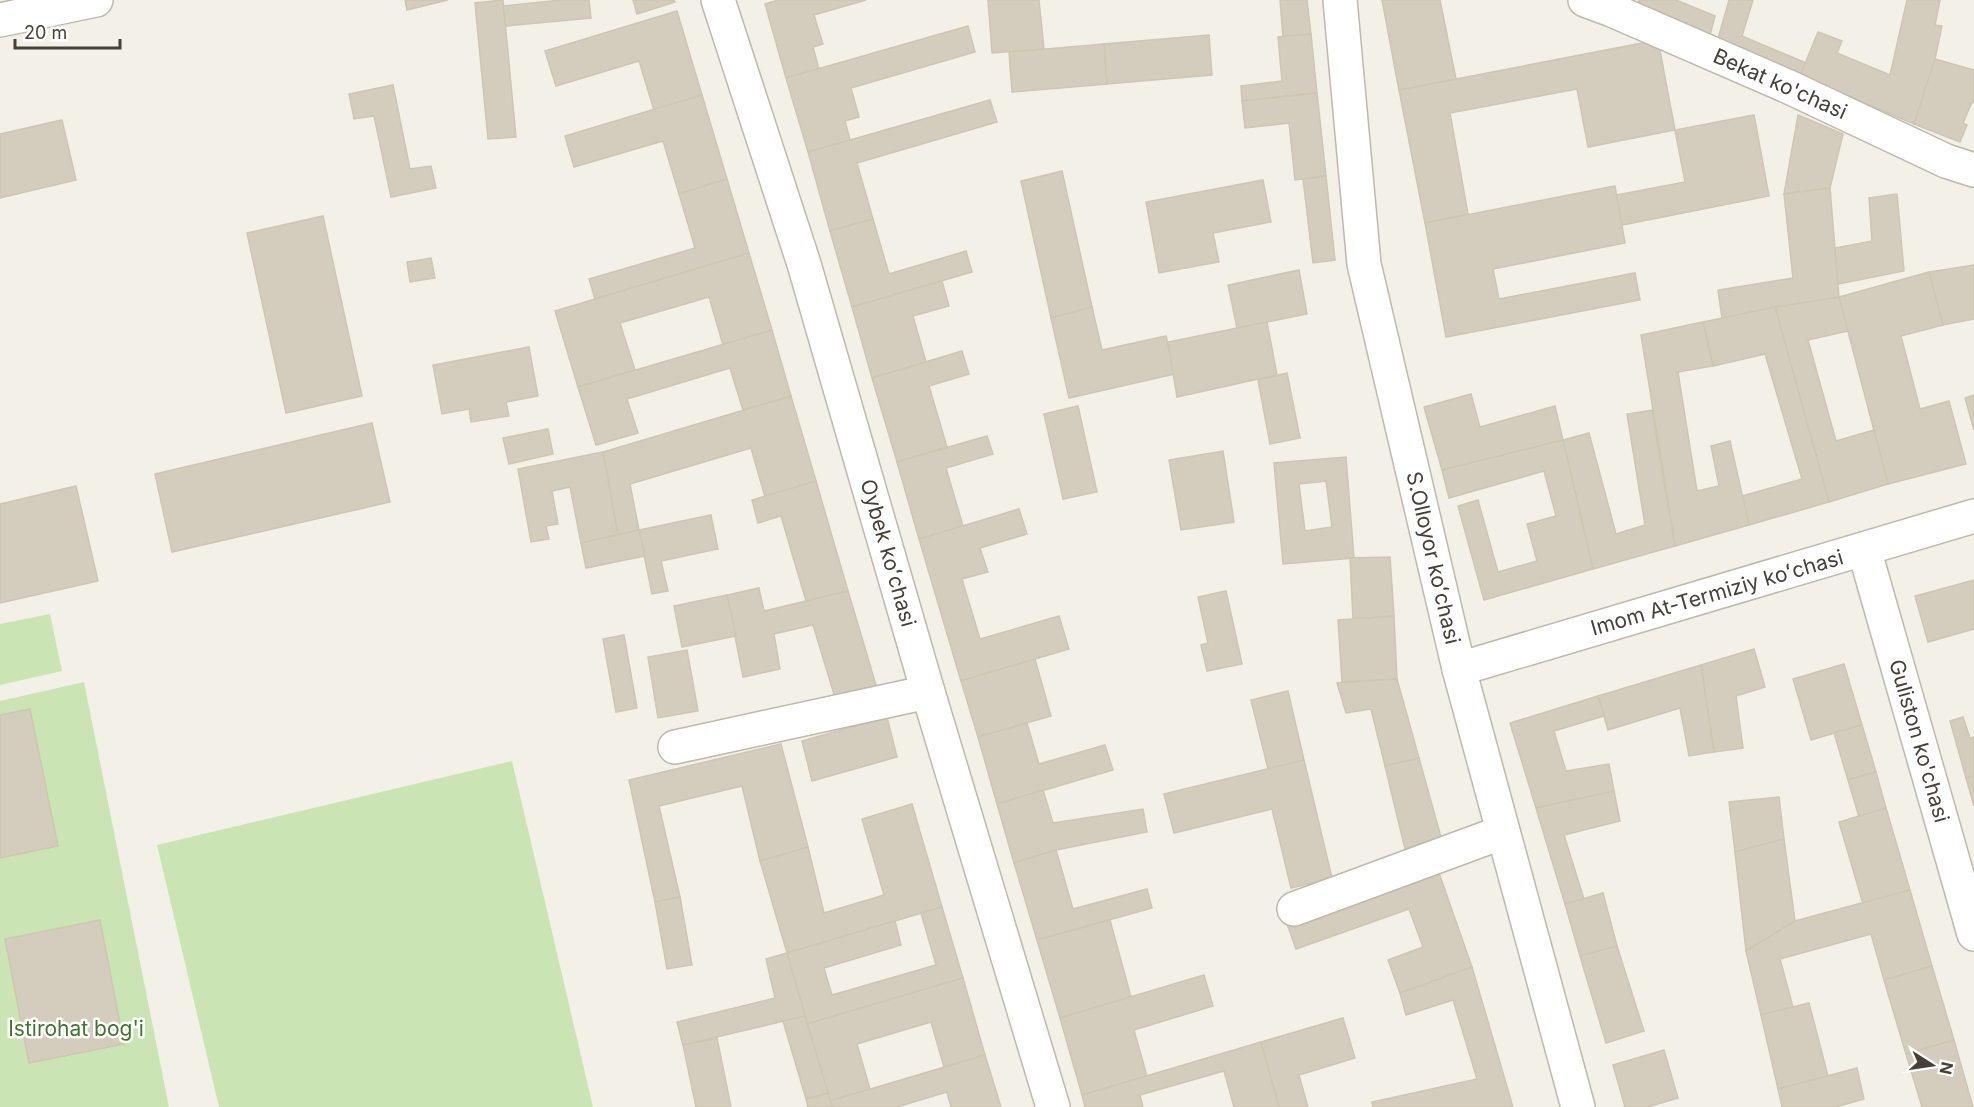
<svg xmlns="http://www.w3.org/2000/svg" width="1974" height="1107" viewBox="0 0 1974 1107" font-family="Inter,sans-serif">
	<rect width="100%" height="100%" fill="#f3f0e8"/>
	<g fill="#cae5b3">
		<polygon points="50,614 62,671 0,685 0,624"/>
		<polygon points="84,682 169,1107 0,1107 0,701"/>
		<polygon points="512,761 593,1107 219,1107 157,845"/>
	</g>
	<g fill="#d4cdbe" stroke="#cec6b1" stroke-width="1.5" fill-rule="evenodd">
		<polygon points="405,0 448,0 407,10"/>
		<polygon points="503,0 516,137 488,139 475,3"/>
		<polygon points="561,0 589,0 591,18 506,26 503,6"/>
		<polygon points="633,0 674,0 675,2 637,14"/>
		<polygon points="778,0 866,0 814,15 823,44 813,47 819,69 786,78 765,4"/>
		<polygon points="988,0 1039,0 1044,49 992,53"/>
		<polygon points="1280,0 1307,0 1311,34 1283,37"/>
		<polygon points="1382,0 1440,0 1456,79 1399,90"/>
		<polygon points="1639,0 1676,0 1715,16 1709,39 1636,9"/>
		<polygon points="1729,0 1753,0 1742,36 1806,63 1800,76 1717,42"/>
		<polygon points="1907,0 1940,0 1935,25 1942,26 1935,59 1914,124 1800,76 1818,32 1842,41 1837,53 1890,75"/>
		<polygon points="677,11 702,95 654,110 639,61 556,86 545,51"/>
		<polygon points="968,26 975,52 851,88 859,117 845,121 850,140 808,152 786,78"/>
		<polygon points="1311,34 1317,93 1242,101 1241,86 1282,81 1278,37"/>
		<polygon points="1209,35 1212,75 1107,84 1104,44"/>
		<polygon points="1658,40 1675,130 1588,147 1577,89 1450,113 1468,214 1425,223 1399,90"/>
		<polygon points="1104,44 1107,84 1012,92 1009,52"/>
		<polygon points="1935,59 1974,70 1974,103 1972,102 1963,123 1967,125 1960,142 1914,124"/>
		<polygon points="393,85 410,169 431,166 436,188 391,197 374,116 354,119 349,94"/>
		<polygon points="1317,93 1326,176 1295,180 1289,123 1245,128 1242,101"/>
		<polygon points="702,95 727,179 679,194 663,141 574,167 565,136"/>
		<polygon points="990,100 997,122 857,163 873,219 830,231 808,152"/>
		<polygon points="1754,115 1769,196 1622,225 1616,195 1685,182 1675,130"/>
		<polygon points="1798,115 1843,134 1830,188 1784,194"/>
		<polygon points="62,120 76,180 0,198 0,134"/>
		<polygon points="1062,171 1092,307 1051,318 1021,181"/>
		<polygon points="1326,176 1335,260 1313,263 1303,179"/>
		<polygon points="727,179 749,253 595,299 589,279 695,248 679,194"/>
		<polygon points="1263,180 1271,222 1213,233 1219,262 1159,273 1146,202"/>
		<polygon points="1615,186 1625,243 1493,269 1499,299 1635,273 1640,300 1446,337 1425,223"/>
		<polygon points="1830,188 1839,297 1722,318 1718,290 1793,278 1784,194"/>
		<polygon points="1897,194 1904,271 1838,284 1835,248 1872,241 1869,198"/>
		<polygon points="323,216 362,396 286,413 247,233"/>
		<polygon points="873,219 889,274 966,251 972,272 852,307 830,231"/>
		<polygon points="749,253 772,330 723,345 709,297 620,323 635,370 578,387 555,311"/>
		<polygon points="431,258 435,278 410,282 407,262"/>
		<polygon points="1974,265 1974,319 1943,325 1929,272"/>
		<polygon points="1299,270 1307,314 1237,328 1228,285"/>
		<polygon points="1929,272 1943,325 1901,336 1920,409 1949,401 1966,464 1888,484 1839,297"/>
		<polygon points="942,281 949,306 913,316 926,362 872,378 852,307"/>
		<polygon points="1839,297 1848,331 1808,340 1836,441 1874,430 1888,484 1829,502 1775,307"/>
		<polygon points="1092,307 1102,350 1166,336 1175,374 1069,398 1051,318"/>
		<polygon points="1775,307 1829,502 1749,525 1742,496 1802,479 1765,354 1713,366 1703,322"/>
		<polygon points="1267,322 1277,375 1177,397 1168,342"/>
		<polygon points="1703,322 1713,366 1678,372 1697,491 1719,486 1711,446 1730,441 1749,525 1675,546 1641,335"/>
		<polygon points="772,330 791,396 743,410 730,368 627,399 638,433 596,445 578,387"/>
		<polygon points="529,347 538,396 506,402 509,416 471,422 469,409 442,414 433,365"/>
		<polygon points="962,351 969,374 929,386 947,447 897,462 872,378"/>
		<polygon points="1287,373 1300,438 1270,444 1258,380"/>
		<polygon points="1471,394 1480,427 1555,406 1563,440 1442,470 1424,407"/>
		<polygon points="1974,395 1974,430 1965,398"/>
		<polygon points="791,396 816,481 765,497 751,448 630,484 639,530 618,535 603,452"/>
		<polygon points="1078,406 1097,492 1063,499 1044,414"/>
		<polygon points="1652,410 1675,546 1593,569 1563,440 1589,433 1616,534 1645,525 1627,414"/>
		<polygon points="372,423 390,502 172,552 155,474"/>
		<polygon points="548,429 553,454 509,464 503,438"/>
		<polygon points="987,436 993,454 946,468 963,526 919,539 897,462"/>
		<polygon points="1563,440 1593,569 1484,600 1458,506 1478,500 1498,572 1537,561 1527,524 1556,516 1544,471 1449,498 1442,470"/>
		<polygon points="1223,451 1234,522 1181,530 1169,460"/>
		<polygon points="603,452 618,535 581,543 570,487 552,491 558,524 546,526 549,539 531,542 518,469"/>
		<path d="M1346,457L1354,558L1283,564L1274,463ZM1326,481L1332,527L1305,531L1299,484Z"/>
		<polygon points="816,481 848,591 806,601 781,516 758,523 752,500"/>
		<polygon points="76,486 98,581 0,603 0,504"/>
		<polygon points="1019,509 1027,534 980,548 988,572 962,579 980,639 1059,616 1069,649 961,681 919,539"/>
		<polygon points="711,515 718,549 661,561 668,591 652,594 639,530"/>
		<polygon points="639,530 645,556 586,568 581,543"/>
		<polygon points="1390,557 1394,616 1353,619 1350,558"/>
		<polygon points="1974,580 1974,629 1928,642 1915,596"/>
		<polygon points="759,588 764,611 848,591 879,695 836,701 813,625 774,634 780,669 743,677 727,595"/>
		<polygon points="1226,591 1242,664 1207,671 1201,645 1208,643 1198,597"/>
		<polygon points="727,595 736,636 682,647 674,606"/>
		<polygon points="1394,616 1397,679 1342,682 1338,620"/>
		<polygon points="624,635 637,708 616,712 603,639"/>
		<polygon points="1754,649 1765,687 1736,696 1743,748 1714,752 1701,665"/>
		<polygon points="687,650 698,711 658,718 648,657"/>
		<polygon points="1035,659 1051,716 978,737 961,681"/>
		<polygon points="1844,664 1862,725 1811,740 1793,679"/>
		<polygon points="1701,665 1714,752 1689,756 1680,708 1608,730 1598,696"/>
		<polygon points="1397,679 1419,758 1385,766 1371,709 1346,713 1337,683"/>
		<polygon points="1288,691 1304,760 1268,769 1251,700"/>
		<polygon points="1598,696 1604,716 1554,731 1566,771 1609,764 1614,791 1536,808 1510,723"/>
		<polygon points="30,709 58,846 0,858 0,715"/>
		<polygon points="887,717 897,757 812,781 802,741"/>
		<polygon points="1963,717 1970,738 1974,737 1974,776 1966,778 1950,721"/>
		<polygon points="1027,723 1039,764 1105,745 1113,770 997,804 978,737"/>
		<polygon points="1862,725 1876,772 1848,780 1834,733"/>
		<polygon points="781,744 808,847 760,861 742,786 659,806 680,897 655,902 629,780"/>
		<polygon points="1419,758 1441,837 1405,849 1385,766"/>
		<polygon points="1304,760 1332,878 1291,888 1272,809 1174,833 1164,794"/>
		<polygon points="1876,772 1886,808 1859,817 1848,780"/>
		<polygon points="1974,776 1974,806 1966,778"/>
		<polygon points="1043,790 1053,823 1143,809 1147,832 1056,850 1014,863 997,804"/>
		<polygon points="1614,791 1620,821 1564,835 1584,899 1565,904 1536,808"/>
		<polygon points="1779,797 1784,839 1735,852 1729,802"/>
		<polygon points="912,804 942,907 787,953 760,861 808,847 824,913 884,895 862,819"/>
		<polygon points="1886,808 1910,890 1863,904 1839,822"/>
		<polygon points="1784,839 1795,921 1746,951 1735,852"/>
		<polygon points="1056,850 1073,909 1147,889 1152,908 1037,940 1014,863"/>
		<polygon points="1438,870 1472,967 1400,993 1388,960 1423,947 1409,909 1296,949 1287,924"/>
		<polygon points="1910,890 1932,966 1884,980 1871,934 1780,959 1793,1007 1761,1015 1746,951 1795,921"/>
		<polygon points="1603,893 1617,946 1580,956 1565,904"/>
		<polygon points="680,897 692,965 667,969 655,902"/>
		<polygon points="942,907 963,978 807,1024 787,953 895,921 901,945 824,968 832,995 936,965 921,913"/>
		<polygon points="100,920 124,1044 29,1063 5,939"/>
		<polygon points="1110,920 1131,997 1060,1018 1037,940"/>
		<polygon points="1617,946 1644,1031 1606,1043 1580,956"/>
		<polygon points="787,953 805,1016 683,1045 677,1022 775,998 766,959"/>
		<polygon points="1932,966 1954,1040 1906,1054 1884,980"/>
		<polygon points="1472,967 1513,1107 1373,1107 1372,1102 1477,1079 1453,1000 1406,1015 1400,993"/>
		<polygon points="1204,975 1213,1006 1134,1030 1147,1076 1082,1095 1060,1018"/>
		<polygon points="963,978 985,1055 944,1067 931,1022 857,1044 870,1089 830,1101 807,1024"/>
		<polygon points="1809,1003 1828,1076 1778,1089 1761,1015"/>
		<polygon points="805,1016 828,1093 806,1099 783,1021"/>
		<polygon points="1343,1018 1355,1058 1299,1075 1308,1107 1279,1107 1261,1042"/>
		<polygon points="717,1038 731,1107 696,1107 683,1045"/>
		<polygon points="1954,1040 1973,1107 1922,1107 1906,1054"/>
		<polygon points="1261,1042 1279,1107 1234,1107 1224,1071 1140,1095 1143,1107 1085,1107 1082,1095"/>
		<polygon points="1664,1050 1678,1098 1648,1107 1625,1107 1613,1065"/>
		<polygon points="985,1055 1001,1107 951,1107 947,1092 897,1107 832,1107 830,1101"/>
		<polygon points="1857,1068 1864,1099 1836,1107 1782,1107 1778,1089"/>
		<polygon points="828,1093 832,1107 808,1107 806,1099"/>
	</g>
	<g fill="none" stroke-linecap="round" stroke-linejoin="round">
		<defs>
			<g id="minor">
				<polyline points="718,0 804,264 928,692 1053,1107"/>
				<polyline points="1340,0 1364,264 1459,669 1578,1107"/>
				<polyline points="1585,0 1612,10 1789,87 1946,161 1974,170"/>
				<polyline points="0,20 96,0"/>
				<polyline points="1864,549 1974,934"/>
				<polyline points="1459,669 1974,516"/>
				<polyline points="675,747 928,692"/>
				<polyline points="1294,909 1503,832"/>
			</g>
		</defs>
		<use href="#minor" stroke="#beb9ab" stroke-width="36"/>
		<use href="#minor" stroke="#fff" stroke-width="33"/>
	</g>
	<g text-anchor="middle" stroke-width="5" stroke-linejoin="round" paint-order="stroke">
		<g font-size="21" fill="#464137" stroke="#fff">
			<text transform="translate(1780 84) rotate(24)" y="7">Bekat ko'chasi</text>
			<text transform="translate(888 553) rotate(74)" y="7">Oybek koʻchasi</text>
			<text transform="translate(1433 558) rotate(77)" y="7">S.Olloyor koʻchasi</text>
			<text transform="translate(1717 593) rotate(-16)" y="7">Imom At-Termiziy koʻchasi</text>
			<text transform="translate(1919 741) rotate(74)" y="7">Guliston ko'chasi</text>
		</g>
		<g font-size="21" fill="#42742d" stroke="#fff">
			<text x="76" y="1036">Istirohat bog'i</text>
		</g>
	</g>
	<g transform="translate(1932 1065) rotate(102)" stroke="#ffffff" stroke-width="4.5" paint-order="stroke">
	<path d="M0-4.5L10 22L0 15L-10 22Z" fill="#464137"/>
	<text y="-9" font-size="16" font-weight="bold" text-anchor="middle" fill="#464137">N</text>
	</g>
	<path d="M15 39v9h105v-9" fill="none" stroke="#464137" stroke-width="3"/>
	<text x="24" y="39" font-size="18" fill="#464137" stroke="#ffffff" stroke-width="4.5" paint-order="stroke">20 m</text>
</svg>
